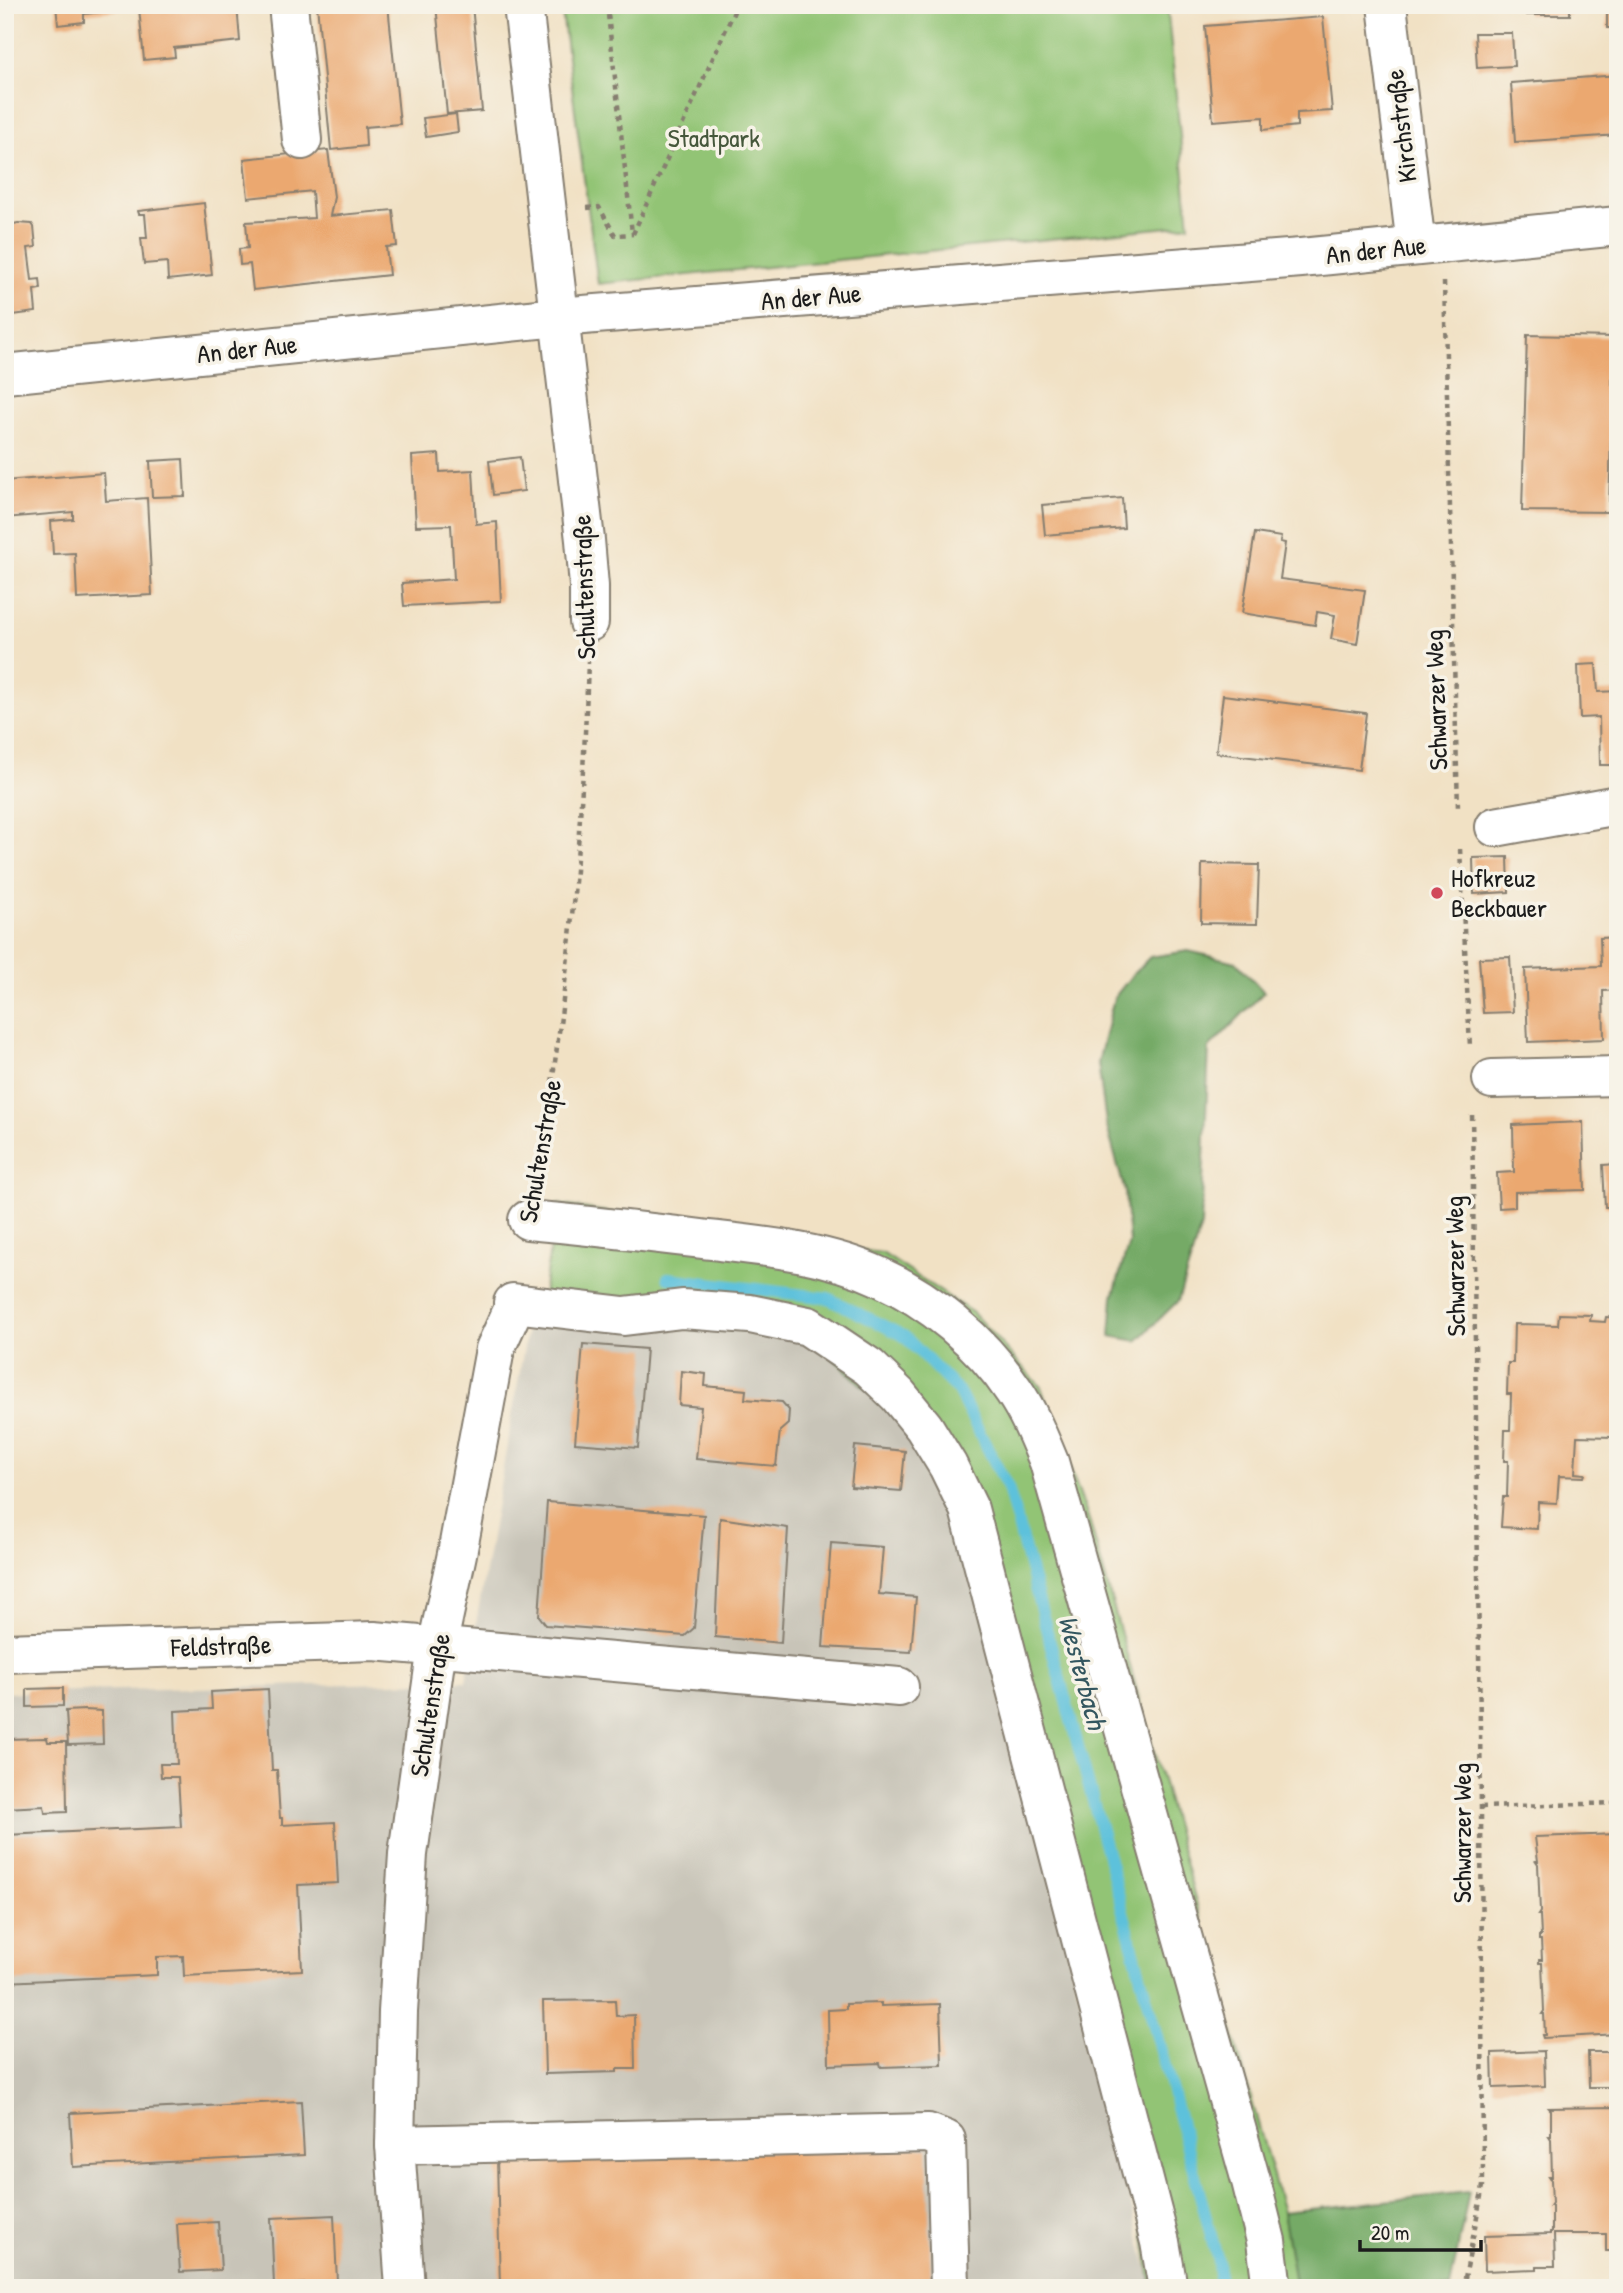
<svg xmlns="http://www.w3.org/2000/svg" width="1623" height="2293" viewBox="0 0 1623 2293" font-family="'Patrick Hand',sans-serif">
	<rect width="100%" height="100%" fill="#f7f3e8"/>
	<filter id="ink" filterUnits="userSpaceOnUse"><feTurbulence type="fractalNoise" baseFrequency=".0143" numOctaves="2"/><feDisplacementMap in="SourceGraphic" scale="14" xChannelSelector="R" yChannelSelector="G"/><feConvolveMatrix kernelMatrix="1 2 1 2 8 2 1 2 1" color-interpolation-filters="sRGB"/></filter>
	<filter id="wash" filterUnits="userSpaceOnUse"><feTurbulence type="fractalNoise" baseFrequency=".00686" numOctaves="4" result="noise"/><feDisplacementMap in="SourceGraphic" scale="28" xChannelSelector="R" yChannelSelector="G"/><feGaussianBlur stdDeviation="1.57" result="paint"/><feColorMatrix in="noise" values="0 0 0 0 0 0 0 0 0 0 0 0 0 0 0 0 0 1.4 0 .05"/><feComposite in="paint" operator="in"/></filter>
	<g filter="url(#wash)">
		<rect width="100%" height="100%" fill="#f1e1c4"/>
		<polygon fill="#c8c4b8" points="529,1319 765,1329 817,1343 902,1423 954,1510 1015,1740 1152,2288 5,2288 5,1693 466,1681"/>
		<g fill="#92c475" stroke="#577048" stroke-width="2">
			<polygon points="561,5 1167,5 1189,225 598,284"/>
			<polygon points="557,1204 808,1244 882,1253 973,1313 1041,1387 1090,1523 1283,2212 1296,2288 1152,2288 1140,2211 955,1510 902,1423 817,1343 765,1329 539,1320"/>
		</g>
		<g fill="#75aa66" stroke="#486341" stroke-width="2">
			<polygon points="1188,951 1236,962 1264,992 1209,1048 1201,1226 1178,1301 1137,1341 1110,1336 1113,1297 1129,1242 1125,1192 1106,1123 1098,1063 1114,998 1133,974 1150,957"/>
			<polygon points="1469,2192 1450,2288 1296,2288 1283,2212"/>
		</g>
		<g fill="none" stroke-linecap="round" stroke-linejoin="round">
			<polyline stroke="#5dc1db" stroke-width="12" points="668,1278 828,1298 904,1336 958,1391 1008,1488 1218,2261 1220,2288"/>
		</g>
		<g id="blocks">
			<g fill="#eba86f">
				<polygon points="56,5 237,5 240,41 174,48 175,57 144,60 139,8 84,14 84,22 58,25"/>
				<polygon points="317,5 388,5 400,124 365,127 366,146 331,150"/>
				<polygon points="436,5 472,5 482,111 447,114"/>
				<rect x="1527" y="5" width="43" height="10"/>
				<rect x="1607" y="5" width="11" height="23"/>
				<polygon points="1323,17 1332,111 1297,113 1297,126 1263,130 1263,117 1213,121 1205,26"/>
				<polygon points="1475,33 1512,33 1514,66 1477,68"/>
				<polygon points="1618,75 1618,135 1515,142 1511,83"/>
				<polygon points="456,114 458,132 426,137 423,118"/>
				<polygon points="328,150 334,197 330,216 393,210 397,246 386,247 389,275 253,290 250,264 240,265 239,249 248,248 246,222 314,218 312,191 248,198 244,159"/>
				<polygon points="5,183 9,183 11,201 5,201"/>
				<polygon points="204,203 212,275 168,280 167,262 144,264 141,238 147,238 145,214 139,214 138,211"/>
				<polygon points="18,223 32,224 34,227 36,247 28,248 32,280 40,279 41,289 34,290 36,312 5,316 5,226"/>
				<polygon points="1527,335 1612,337 1612,384 1618,384 1618,428 1611,429 1609,512 1522,511"/>
				<polygon points="439,454 440,472 473,470 476,524 497,522 501,601 404,606 402,583 454,579 451,525 416,526 412,456"/>
				<polygon points="520,457 524,491 493,495 489,461"/>
				<polygon points="183,459 185,496 152,497 150,461"/>
				<polygon points="104,473 106,501 147,498 152,595 77,599 75,553 53,554 51,521 73,519 73,512 5,518 5,481"/>
				<polygon points="1122,498 1124,528 1045,535 1042,505"/>
				<polygon points="1255,533 1281,537 1280,542 1285,543 1280,579 1365,590 1357,644 1331,639 1335,615 1317,612 1315,625 1242,613"/>
				<polygon points="1596,664 1598,692 1618,691 1618,765 1600,765 1599,717 1580,718 1578,665"/>
				<polygon points="1223,695 1366,713 1359,770 1216,753"/>
				<polygon points="1508,857 1509,892 1474,894 1473,858"/>
				<polygon points="1202,864 1259,865 1257,924 1201,923"/>
				<polygon points="1618,937 1618,990 1603,991 1604,1039 1528,1042 1525,969 1601,966 1600,938"/>
				<polygon points="1510,957 1513,1012 1483,1013 1479,958"/>
				<polygon points="1583,1122 1585,1190 1515,1192 1515,1207 1499,1208 1497,1173 1514,1172 1513,1125"/>
				<polygon points="1618,1164 1618,1207 1605,1207 1603,1165"/>
				<polygon points="1559,1314 1591,1315 1590,1321 1605,1322 1606,1317 1618,1318 1618,1432 1613,1437 1577,1436 1575,1473 1585,1474 1584,1477 1559,1476 1557,1503 1538,1502 1537,1529 1501,1527 1503,1497 1507,1497 1508,1461 1504,1461 1505,1430 1510,1430 1511,1394 1507,1394 1508,1363 1513,1363 1514,1324 1558,1325"/>
				<polygon points="583,1344 646,1349 638,1448 575,1443"/>
				<polygon points="681,1371 706,1374 705,1386 746,1390 745,1399 782,1402 789,1410 788,1424 780,1431 776,1466 696,1459 701,1407 679,1405"/>
				<polygon points="855,1446 905,1451 901,1491 851,1487"/>
				<polygon points="547,1502 704,1515 694,1628 685,1636 546,1625 539,1616"/>
				<polygon points="720,1518 788,1528 781,1643 715,1637"/>
				<polygon points="831,1543 883,1547 879,1594 916,1597 911,1652 823,1647"/>
				<polygon points="63,1688 63,1706 27,1707 27,1689"/>
				<polygon points="268,1689 272,1770 277,1770 280,1818 282,1818 282,1825 335,1822 338,1883 298,1885 302,1970 184,1976 183,1956 157,1957 157,1975 5,1982 5,1835 181,1827 178,1777 161,1777 160,1764 177,1764 175,1711 212,1709 211,1692"/>
				<polygon points="85,1710 102,1711 103,1744 68,1745 66,1711"/>
				<polygon points="47,1738 48,1742 66,1742 67,1812 45,1813 44,1806 5,1808 5,1739"/>
				<polygon points="1618,1834 1618,2034 1543,2038 1542,2035 1545,2035 1544,2014 1542,2014 1544,2011 1542,1963 1539,1963 1539,1960 1542,1960 1541,1940 1539,1940 1539,1936 1541,1936 1540,1915 1538,1915 1540,1912 1538,1864 1536,1861 1538,1861 1535,1837"/>
				<polygon points="615,2000 616,2016 634,2015 635,2069 617,2069 617,2072 545,2074 543,2001"/>
				<polygon points="881,2003 881,2006 940,2004 942,2065 881,2067 880,2063 829,2065 828,2010 846,2009 846,2004"/>
				<polygon points="1544,2051 1545,2086 1493,2088 1492,2053"/>
				<polygon points="1588,2052 1618,2052 1618,2087 1589,2087"/>
				<polygon points="301,2101 304,2155 73,2167 70,2113"/>
				<polygon points="1618,2107 1618,2251 1606,2251 1606,2234 1554,2234 1555,2266 1537,2266 1537,2269 1485,2271 1484,2236 1550,2234 1550,2232 1552,2232 1552,2206 1550,2206 1552,2203 1551,2180 1549,2177 1552,2177 1551,2139 1549,2136 1551,2136 1551,2110 1549,2108"/>
				<polygon points="927,2148 931,2288 500,2288 497,2158"/>
				<polygon points="334,2215 337,2282 274,2285 271,2218"/>
				<polygon points="218,2222 221,2270 180,2272 177,2224"/>
			</g>
		</g>
	</g>
	<g filter="url(#ink)">
		<use href="#blocks" fill-opacity="0" stroke="#867e70" stroke-width="2"/>
		<g fill="none" stroke-linecap="round" stroke-linejoin="round">
			<defs>
				<g id="minor">
					<polyline points="288,5 302,140"/>
					<polyline points="523,5 585,540 589,586 589,622"/>
					<polyline points="1387,5 1416,246"/>
					<polyline points="5,374 558,317 1301,258 1618,226"/>
					<polyline points="1495,827 1618,805"/>
					<polyline points="1492,1079 1618,1076"/>
					<path d="M528,1220C586,1225 644,1232 702,1239C760,1246 824,1251 878,1276C931,1300 982,1342 1014,1391C1029,1413 1039,1438 1049,1462L1251,2181L1266,2241L1272,2288"/>
					<polyline points="513,1303 624,1316 682,1309 750,1314 808,1326 869,1367 898,1395 924,1427 948,1466 969,1509 1160,2242 1168,2288"/>
					<polyline points="5,1653 374,1641 899,1687"/>
					<polyline points="395,2145 928,2133 946,2140 950,2288"/>
					<polyline points="405,2288 395,2145 398,2012 408,1854 437,1647 457,1554 495,1349 510,1316"/>
				</g>
			</defs>
			<use href="#minor" stroke="#867e70" stroke-width="42"/>
			<g stroke="#867e70" stroke-width="4.5" stroke-dasharray="5 5" stroke-linecap="butt">
				<polyline points="607,5 632,233"/>
				<polyline points="587,208 599,207 615,235 633,234"/>
				<polyline points="633,234 737,5"/>
				<polyline points="1444,282 1458,809"/>
				<polyline points="1460,849 1470,1047"/>
				<path d="M536,1181C567,1010 582,835 588,661"/>
				<polyline points="1481,1807 1618,1803"/>
				<polyline points="1463,2288 1483,2186 1481,1807 1472,1111"/>
			</g>
			<use href="#minor" stroke="#fff" stroke-width="38"/>
		</g>
	</g>
	<circle fill="#d1495b" stroke="#f7f3e8" stroke-width="2.5" cx="1437" cy="893" r="7"/>
	<g text-anchor="middle" stroke-width="7" stroke-linejoin="round" paint-order="stroke">
		<g font-size="26" fill="#1c1c1c" stroke="#f7f3e8">
			<text transform="translate(1401 126) rotate(-97)" y="9">Kirchstraße</text>
			<text transform="translate(1376 250) rotate(-6)" y="9">An der Aue</text>
			<text transform="translate(811 297) rotate(-5)" y="9">An der Aue</text>
			<text transform="translate(247 349) rotate(-6)" y="9">An der Aue</text>
			<text transform="translate(584 587) rotate(-92)" y="9">Schultenstraße</text>
			<text transform="translate(1436 700) rotate(-92)" y="9">Schwarzer Weg</text>
			<text transform="translate(540 1151) rotate(-80)" y="9">Schultenstraße</text>
			<text transform="translate(1455 1266) rotate(-91)" y="9">Schwarzer Weg</text>
			<text transform="translate(221 1646) rotate(-2)" y="9">Feldstraße</text>
			<text transform="translate(430 1705) rotate(-81)" y="9">Schultenstraße</text>
			<text transform="translate(1462 1833) rotate(-90)" y="9">Schwarzer Weg</text>
		</g>
		<g font-size="26" fill="#45573b" stroke="#f7f3e8">
			<text x="714" y="147">Stadtpark</text>
		</g>
		<g font-size="26" fill="#1c1c1c" stroke="#f7f3e8" text-anchor="start">
			<text x="1451" y="887">Hofkreuz<tspan x="1451" dy="30">Beckbauer</tspan></text>
		</g>
		<g font-size="28" font-style="italic" fill="#33565f" stroke="#f7f3e8">
			<text transform="translate(1083 1672) rotate(75)" y="10">Westerbach</text>
		</g>
	</g>
	<rect width="1623" height="2293" fill="none" stroke="#f7f3e8" stroke-width="28"/>
	<path d="M1360 2240v10h121v-10" fill="none" stroke="#1c1c1c" stroke-width="3.5"/>
	<text x="1371" y="2240" font-size="21" fill="#1c1c1c" stroke="#f7f3e8" stroke-width="5" paint-order="stroke">20 m</text>
</svg>
